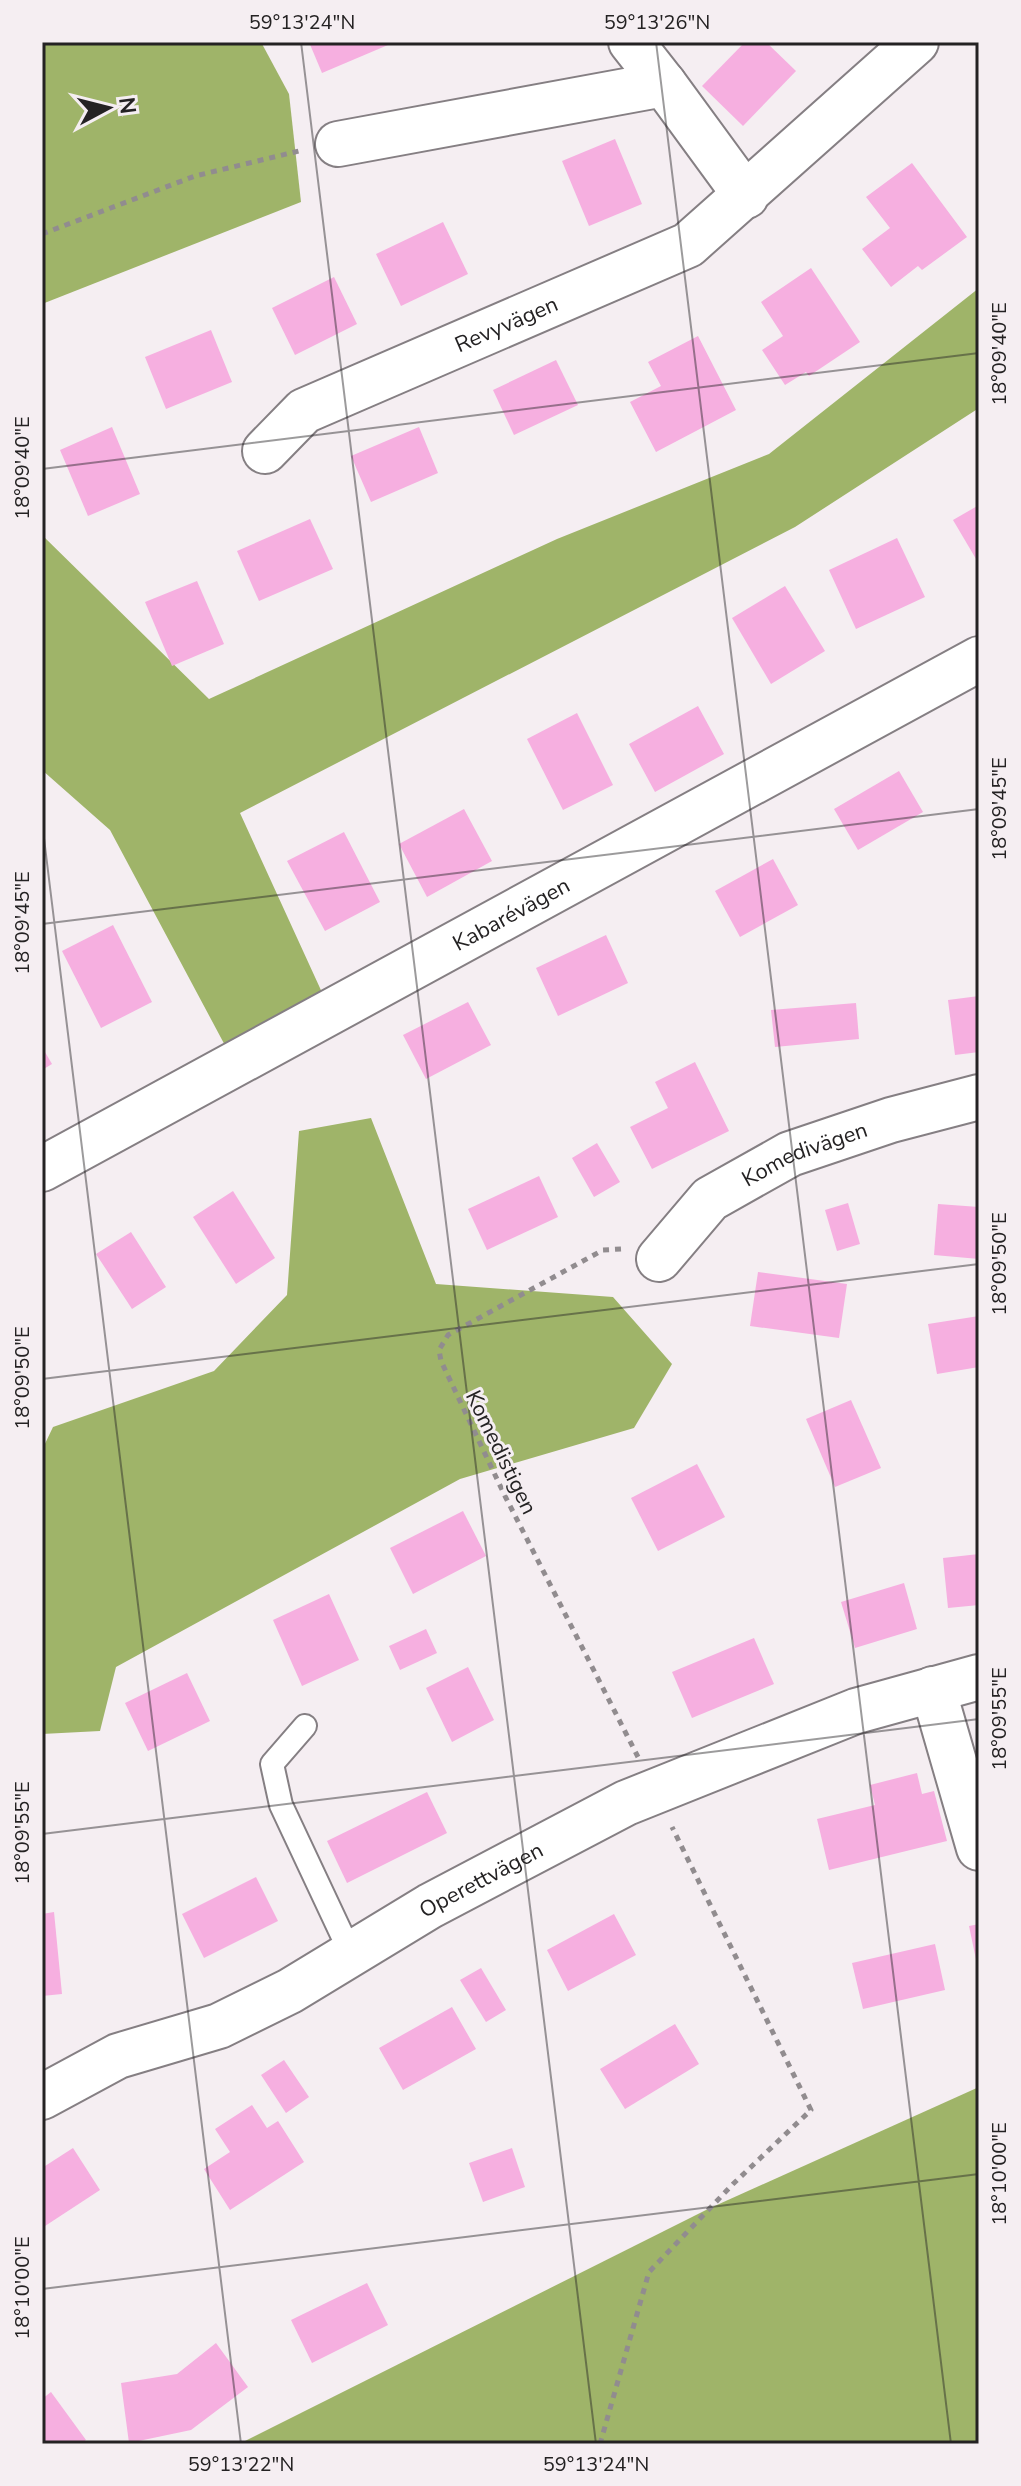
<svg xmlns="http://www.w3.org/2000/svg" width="1021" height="2486" viewBox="0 0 1021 2486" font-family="'Nunito Sans',sans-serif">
	<rect width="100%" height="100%" fill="#f5eef2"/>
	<g fill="#9fb469">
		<polygon points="42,42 261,42 289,94 301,202 42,304"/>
		<polygon points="979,288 979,408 795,527 240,813 325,999 228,1051 110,830 42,770 42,535 209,699 557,539 769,454"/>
		<polygon points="371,1118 436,1284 613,1297 672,1364 634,1428 460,1479 116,1667 100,1731 42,1734 42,1450 53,1427 214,1371 287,1295 299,1131"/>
		<polygon points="979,2087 979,2444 239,2444 708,2209"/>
	</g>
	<g fill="#f6afe0">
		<polygon points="309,42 395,42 322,73"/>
		<polygon points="745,42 766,42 796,71 743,126 702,86"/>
		<polygon points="615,139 642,204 589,226 562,161"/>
		<polygon points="912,163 967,237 922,270 918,266 891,287 862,249 890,228 866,197"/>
		<polygon points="443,222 468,274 401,306 376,254"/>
		<polygon points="811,268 860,342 809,376 806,372 785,385 762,350 783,336 761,302"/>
		<polygon points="334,277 357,324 295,355 272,308"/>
		<polygon points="211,330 232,382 166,409 145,357"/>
		<polygon points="698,336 736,410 656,452 630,402 661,386 648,362"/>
		<polygon points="556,360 578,405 514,435 493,390"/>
		<polygon points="112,427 140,494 88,516 60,450"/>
		<polygon points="419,427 438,473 371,502 351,456"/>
		<polygon points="979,505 979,564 953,520"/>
		<polygon points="310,519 333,569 259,601 237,551"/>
		<polygon points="897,538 925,597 856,629 829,570"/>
		<polygon points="197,581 224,644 172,666 145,602"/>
		<polygon points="785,586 825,651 771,684 732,618"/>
		<polygon points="698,706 724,754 655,792 629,744"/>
		<polygon points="577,713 613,785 563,810 527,739"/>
		<polygon points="899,771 923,812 858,850 834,809"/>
		<polygon points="464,809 492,861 427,897 399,844"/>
		<polygon points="344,832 380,902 325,931 287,861"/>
		<polygon points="773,859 798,905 740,937 715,891"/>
		<polygon points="113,925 152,1002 101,1028 62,951"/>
		<polygon points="606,935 628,983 558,1016 536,968"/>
		<polygon points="979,996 979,1052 955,1055 948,1000"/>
		<polygon points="468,1002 491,1045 426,1079 403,1035"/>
		<polygon points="856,1003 859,1039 775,1047 771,1010"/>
		<polygon points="42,1047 52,1064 42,1070"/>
		<polygon points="695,1062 729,1131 652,1169 630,1127 668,1108 655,1082"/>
		<polygon points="597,1143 620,1182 594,1197 572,1158"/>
		<polygon points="539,1176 558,1217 487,1250 468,1209"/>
		<polygon points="233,1191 275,1258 236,1284 193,1217"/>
		<polygon points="848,1203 860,1244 837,1251 825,1210"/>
		<polygon points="938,1204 979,1207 979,1259 934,1255"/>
		<polygon points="131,1232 166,1287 132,1309 96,1254"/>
		<polygon points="758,1272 847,1284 839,1338 750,1326"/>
		<polygon points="979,1316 979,1367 937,1374 928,1324"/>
		<polygon points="851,1400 881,1468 835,1487 806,1419"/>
		<polygon points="697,1464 725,1517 658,1551 631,1498"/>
		<polygon points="463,1511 486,1556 413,1594 390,1548"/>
		<polygon points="979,1554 979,1605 948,1608 943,1558"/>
		<polygon points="904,1583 917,1629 855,1648 841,1602"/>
		<polygon points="329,1594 359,1660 302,1686 273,1620"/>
		<polygon points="426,1629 437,1653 400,1670 389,1646"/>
		<polygon points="754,1638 774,1684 692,1718 672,1672"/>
		<polygon points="468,1667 494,1720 452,1742 426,1688"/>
		<polygon points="187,1673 210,1721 148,1751 125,1703"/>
		<polygon points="917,1773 922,1794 934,1791 947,1841 829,1870 817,1819 875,1805 870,1785"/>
		<polygon points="427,1792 447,1833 347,1883 327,1841"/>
		<polygon points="256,1877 278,1921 204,1958 182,1914"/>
		<polygon points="54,1912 62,1994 42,1996 42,1914"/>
		<polygon points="614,1914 636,1955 568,1991 547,1950"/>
		<polygon points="979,1924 979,1969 978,1969 969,1926"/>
		<polygon points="935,1944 945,1990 863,2009 852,1963"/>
		<polygon points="481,1968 506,2010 486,2022 460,1980"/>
		<polygon points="452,2007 476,2049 403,2090 379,2048"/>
		<polygon points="675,2024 699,2064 625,2109 600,2069"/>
		<polygon points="284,2060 309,2097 286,2113 261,2075"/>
		<polygon points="252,2105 267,2128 278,2121 304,2162 230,2210 204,2169 230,2152 215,2129"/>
		<polygon points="73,2148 100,2190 42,2228 42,2168"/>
		<polygon points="512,2148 525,2187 483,2202 469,2163"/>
		<polygon points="367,2283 388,2325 312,2363 291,2320"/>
		<polygon points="216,2343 248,2387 191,2430 129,2443 121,2383 177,2374"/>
		<polygon points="51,2392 86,2440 81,2444 47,2444 42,2438 42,2399"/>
	</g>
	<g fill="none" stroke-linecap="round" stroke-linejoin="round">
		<defs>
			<polyline id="service" points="305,1726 272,1764 281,1805 351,1954"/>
			<g id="minor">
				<polyline points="631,42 664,84"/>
				<polyline points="338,144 664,84 746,196"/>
				<path id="s1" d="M265,451L304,411L688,245L916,42"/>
				<path id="s2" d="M42,1169L979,659"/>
				<path id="s3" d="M659,1259L710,1199L790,1154L891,1120L979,1097"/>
				<polyline points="933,1689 979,1848"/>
				<path id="s4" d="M42,2097L118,2056L219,2026L290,1991L430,1906L626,1803L856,1711L979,1677"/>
			</g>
		</defs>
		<use href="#service" stroke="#857f83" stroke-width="26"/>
		<use href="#minor" stroke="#857f83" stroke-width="48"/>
		<g stroke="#918c8f" stroke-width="5" stroke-dasharray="6 6" stroke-linecap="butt">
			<polyline points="42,234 195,176 299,151"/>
			<polyline points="621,1249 603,1250 448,1335 439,1350 441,1361 505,1496 638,1757"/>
			<polyline points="600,2444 649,2272 733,2184 811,2110 672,1827"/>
		</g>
		<use href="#service" stroke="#fff" stroke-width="22"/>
		<use href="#minor" stroke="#fff" stroke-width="44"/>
	</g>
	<path fill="none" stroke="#242223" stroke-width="2" stroke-opacity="0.45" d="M301,42L596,2444M656,42L951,2444M42,469L979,353M42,822L241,2444M42,924L979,809M42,1379L979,1264M42,1834L979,1719M42,2289L979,2174"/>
	<g text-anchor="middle" stroke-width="6" stroke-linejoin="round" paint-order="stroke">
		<g font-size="22" fill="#242223" stroke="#f5eef2">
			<text dy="8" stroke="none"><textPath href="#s1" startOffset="276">Revyvägen</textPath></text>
			<text dy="8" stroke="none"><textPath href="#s2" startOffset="534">Kabarévägen</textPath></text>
			<text dy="8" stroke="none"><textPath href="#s3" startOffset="184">Komedivägen</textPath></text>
			<text transform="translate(502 1452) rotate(64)" y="8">Komedistigen</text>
			<text dy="8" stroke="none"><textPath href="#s4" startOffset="492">Operettvägen</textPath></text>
		</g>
	</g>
	<rect width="1021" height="2486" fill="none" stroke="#f5eef2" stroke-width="88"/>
	<g transform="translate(108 108) rotate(83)" stroke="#f5eef2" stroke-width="6" paint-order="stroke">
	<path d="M0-6L14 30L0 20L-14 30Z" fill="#242223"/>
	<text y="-12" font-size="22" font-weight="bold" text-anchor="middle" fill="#242223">N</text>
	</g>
	<rect x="44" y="44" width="933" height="2398" fill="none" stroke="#242223" stroke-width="3"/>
	<g font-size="20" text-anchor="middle" fill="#242223">
		<text x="302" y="29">59°13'24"N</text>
		<text x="657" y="29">59°13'26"N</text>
		<text transform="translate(999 354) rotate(-90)" y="7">18°09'40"E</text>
		<text transform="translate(22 468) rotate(-90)" y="7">18°09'40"E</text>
		<text transform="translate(999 809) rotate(-90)" y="7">18°09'45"E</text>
		<text transform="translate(22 923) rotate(-90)" y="7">18°09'45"E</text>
		<text transform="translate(999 1264) rotate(-90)" y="7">18°09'50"E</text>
		<text transform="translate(22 1378) rotate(-90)" y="7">18°09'50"E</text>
		<text transform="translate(999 1719) rotate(-90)" y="7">18°09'55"E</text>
		<text transform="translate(22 1833) rotate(-90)" y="7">18°09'55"E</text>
		<text transform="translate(999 2174) rotate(-90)" y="7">18°10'00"E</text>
		<text transform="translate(22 2288) rotate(-90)" y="7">18°10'00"E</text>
		<text x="241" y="2471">59°13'22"N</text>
		<text x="596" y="2471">59°13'24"N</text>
	</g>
</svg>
